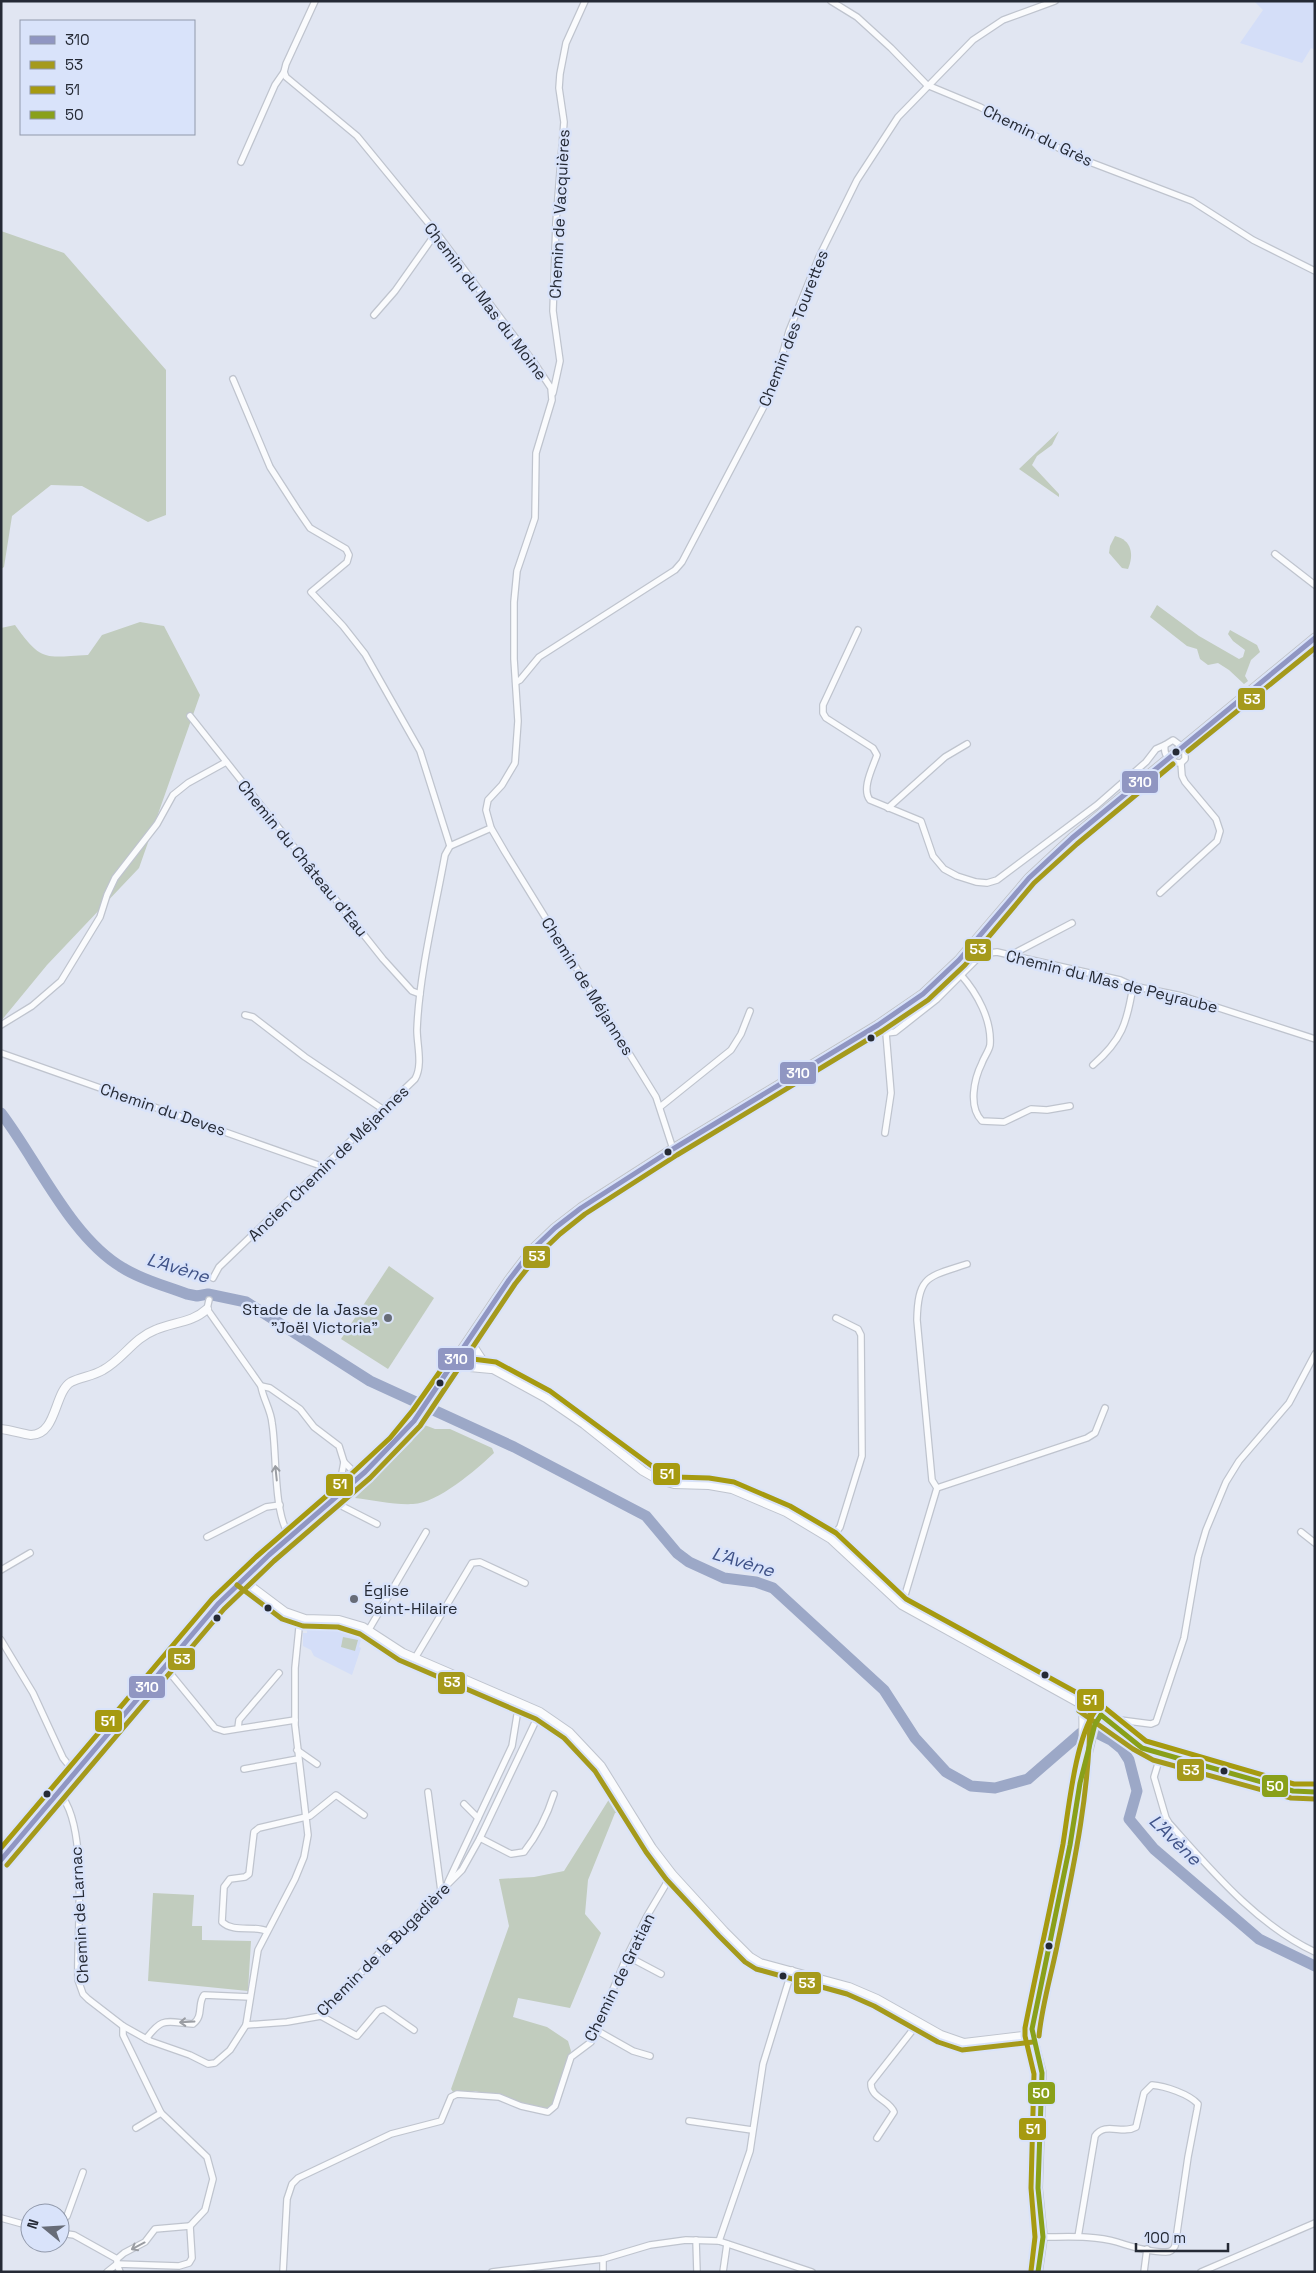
<svg xmlns="http://www.w3.org/2000/svg" width="1316" height="2273" viewBox="0 0 1316 2273" font-family="'Space Grotesk',sans-serif">
	<rect width="100%" height="100%" fill="#e1e6f2"/>
	<g fill="#d4def8">
		<polygon points="1254,1 1315,1 1315,50 1311,48 1302,63 1240,43 1263,10"/>
		<polygon points="310,1626 340,1626 347,1632 362,1636 359,1647 361,1648 352,1675 314,1656 311,1650 303,1646 303,1633 307,1633 307,1628 310,1628"/>
	</g>
	<g fill="#c1ccbe">
		<polygon points="1,231 64,253 166,370 166,515 148,522 82,486 51,485 12,516 4,567 1,569"/>
		<polygon points="1059,431 1052,445 1037,456 1032,465 1059,494 1059,497 1019,469"/>
		<path d="M1115,536C1132,540 1134,555 1128,569L1122,568L1109,553L1110,546Z"/>
		<polygon points="1157,605 1199,636 1239,659 1243,657 1245,650 1233,641 1228,634 1230,630 1257,645 1260,652 1251,660 1245,676 1248,681 1244,684 1229,670 1218,663 1208,665 1200,659 1197,649 1187,646 1150,617"/>
		<path d="M140,622L164,626L200,695L139,868L47,965L1,1021V628L15,625C42,663 45,657 88,655L102,635Z"/>
		<polygon points="389,1266 434,1298 388,1369 341,1339"/>
		<path d="M422,1424L435,1429H450L492,1448L494,1453C476,1470 438,1503 413,1504C394,1505 373,1500 355,1498L412,1441Z"/>
		<polygon points="343,1637 358,1640 355,1651 341,1647"/>
		<polygon points="613,1793 626,1813 615,1813 588,1880 585,1914 601,1933 570,2008 518,1998 513,2017 547,2027 568,2041 571,2051 554,2103 546,2109 475,2091 455,2095 451,2089 509,1926 499,1879 534,1877 564,1871"/>
		<polygon points="153,1893 194,1895 192,1926 202,1926 202,1940 251,1941 248,1991 148,1981"/>
	</g>
	<g fill="none" stroke-linecap="round" stroke-linejoin="round">
		<path stroke="#9ca8c7" stroke-width="11" d="M1,1113C37,1160 71,1238 123,1268C142,1280 166,1286 187,1294L197,1296L208,1294L246,1302L370,1381L514,1447L646,1516L677,1553L689,1562L724,1578L756,1582L773,1588L884,1690L915,1738L946,1772L971,1786L995,1788L1028,1779L1081,1733L1095,1732L1111,1740L1122,1749L1129,1760L1137,1791L1129,1819L1154,1849L1259,1939L1315,1966"/>
		<defs>
			<g id="minor">
				<polyline points="315,1 286,64 284,72 286,77 357,136 439,236 535,364 551,388 552,400 536,453 535,518 517,571 514,602 514,659 518,721 515,763 502,785 488,800 486,810 491,828 505,852 656,1097 673,1149"/>
				<polyline points="831,1 857,17 891,48 927,85 980,107 1074,156 1192,201 1253,240 1315,271"/>
				<polyline points="241,162 275,85 284,72"/>
				<polyline points="374,315 395,291 436,233"/>
				<polyline points="233,379 270,467 297,509 310,528 346,549 349,555 347,562 311,592 343,626 365,654 420,751 450,846"/>
				<polyline points="553,393 560,361 553,311 556,222 564,122 559,88 560,74 566,43 585,1"/>
				<polyline points="1275,554 1315,585"/>
				<path d="M858,630L823,705V713L826,718L873,748L877,755C873,767 861,789 870,800L921,821L933,856L944,869L957,876L976,882L987,883L997,880L1097,805L1146,762L1156,749L1165,745"/>
				<polyline points="1305,646 1315,653"/>
				<polyline points="516,682 520,680 539,657 675,570 682,562 772,391 789,331 819,257 857,180 898,117 973,40 1003,20 1055,1"/>
				<polyline points="190,716 383,959 412,991 420,994"/>
				<path d="M1173,740L1185,749V759L1181,763C1171,763 1163,756 1165,745Z"/>
				<polyline points="888,808 945,757 967,744"/>
				<polyline points="1160,893 1217,841 1220,831 1216,819 1185,782 1182,776 1181,763"/>
				<polyline points="1011,955 1072,923"/>
				<path d="M961,975C977,993 992,1020 990,1045C989,1051 984,1057 982,1063C974,1079 968,1107 982,1121L1004,1122L1031,1109L1047,1110L1070,1106"/>
				<polyline points="245,1015 253,1017 305,1057 384,1110"/>
				<polyline points="1,1025 32,1006 61,981 100,917 107,895 115,878 157,824 173,795 188,783 226,762"/>
				<polyline points="878,1025 886,1033 895,1032 904,1025 937,999 976,960 989,953 997,952 1120,980 1133,986 1182,996 1315,1039"/>
				<polyline points="1,1053 324,1167"/>
				<path d="M1093,1065C1122,1040 1127,1023 1133,986"/>
				<polyline points="660,1107 731,1050 741,1034 750,1011"/>
				<polyline points="885,1133 891,1093 886,1033"/>
				<path d="M213,1278L219,1267L415,1079C423,1065 417,1045 417,1030C419,975 435,910 445,855L450,846L491,828"/>
				<polyline points="209,1300 207,1309 261,1386 270,1388 300,1409 314,1427 339,1446 344,1462 340,1484 341,1493"/>
				<path d="M261,1386C263,1399 271,1410 272,1423C277,1451 273,1515 290,1536"/>
				<polyline points="344,1462 360,1478"/>
				<polyline points="937,1488 1087,1438 1095,1433 1105,1408"/>
				<polyline points="332,1501 377,1524"/>
				<polyline points="1301,1532 1315,1543"/>
				<polyline points="207,1537 266,1507 280,1505"/>
				<polyline points="831,1539 840,1527 862,1456 861,1335 858,1329 836,1318"/>
				<polyline points="1,1570 30,1553"/>
				<path d="M902,1605L937,1488L932,1480L917,1320C918,1275 928,1277 967,1264"/>
				<polyline points="368,1631 426,1532"/>
				<polyline points="1,1640 33,1693 63,1758 75,1773"/>
				<polyline points="415,1658 472,1563 480,1562 525,1583"/>
				<polyline points="165,1667 215,1728 224,1731 295,1720"/>
				<polyline points="1112,1724 1120,1720 1151,1724 1156,1722 1184,1638 1198,1557 1206,1530 1226,1482 1239,1461 1289,1403 1315,1354"/>
				<polyline points="238,1728 239,1720 279,1673"/>
				<polyline points="297,1750 317,1764"/>
				<path d="M1161,1754L1154,1777L1166,1818L1169,1823C1212,1871 1256,1924 1315,1952"/>
				<polyline points="244,1769 298,1759"/>
				<polyline points="428,1792 441,1891"/>
				<path d="M59,1793C90,1825 76,1935 78,1980L83,1994L88,1999L123,2026V2035L161,2113L207,2157L213,2179L205,2210L190,2226"/>
				<polyline points="464,1804 478,1818"/>
				<path d="M480,1838L511,1854L524,1852C539,1833 547,1816 554,1794"/>
				<polyline points="448,1882 512,1746 519,1703"/>
				<path d="M267,1931C252,1925 234,1933 222,1922L224,1887L230,1879L245,1877L249,1874L254,1832L259,1828L310,1816L336,1795L364,1815"/>
				<polyline points="627,1956 661,1974"/>
				<polyline points="321,2016 357,2036 378,2011 384,2009 414,2030"/>
				<polyline points="246,2025 287,2022 321,2016 381,1951 462,1870 480,1838 540,1712"/>
				<polyline points="123,2026 150,2041 190,2055 208,2064 215,2063 230,2050 246,2025 258,1950 295,1879 304,1857 308,1835 295,1725 295,1668 300,1618"/>
				<polyline points="596,2030 633,2051 650,2056"/>
				<path d="M146,2039C163,2016 166,2022 193,2024C204,2016 197,2004 204,1995L250,1997"/>
				<polyline points="689,2121 752,2130"/>
				<polyline points="136,2128 161,2113"/>
				<path d="M877,2138L894,2112C890,2100 870,2098 871,2083L919,2022"/>
				<polyline points="1,2218 30,2226"/>
				<polyline points="60,2224 67,2216 83,2172"/>
				<polyline points="60,2233 74,2235 117,2259"/>
				<path d="M1043,2237C1065,2237 1095,2235 1117,2242C1132,2247 1149,2252 1166,2252C1171,2252 1173,2250 1175,2246L1188,2157L1197,2110L1198,2104C1189,2094 1165,2086 1152,2085L1144,2093L1136,2127C1122,2135 1105,2121 1095,2136L1078,2237"/>
				<polyline points="696,2240 697,2272"/>
				<polyline points="719,2241 750,2151 763,2064 792,1970"/>
				<polyline points="603,2259 603,2272"/>
				<polyline points="107,2272 117,2264 117,2259 124,2253 145,2242 155,2229 190,2226"/>
				<polyline points="120,2272 117,2264 179,2266 189,2263 192,2258 190,2226"/>
				<polyline points="283,2272 287,2199 292,2184 298,2178 391,2134 441,2121 451,2097 457,2094 499,2097 521,2106 548,2112 555,2106 571,2057 591,2042 627,1956 647,1916 672,1874"/>
				<polyline points="492,2272 603,2259 650,2245 686,2240 719,2241 812,2272"/>
				<polyline points="723,2272 727,2244"/>
				<polyline points="1144,2272 1147,2249"/>
				<polyline points="1201,2272 1315,2223"/>
			</g>
			<g id="tertiary">
				<polyline points="469,1340 482,1360 493,1369 546,1398 584,1424 643,1471 657,1479 674,1484 709,1485 732,1489 786,1512 831,1539 902,1605 1101,1715 1142,1748 1293,1791 1315,1792"/>
				<polyline points="454,1364 459,1366 491,1369"/>
				<path d="M1,1429C11,1430 22,1434 31,1435C57,1435 54,1392 71,1382C81,1377 93,1376 103,1370C122,1360 134,1338 155,1330C173,1322 192,1323 207,1309"/>
				<polyline points="241,1579 285,1612 305,1619 339,1620 363,1627 403,1653 540,1712 569,1732 601,1766 652,1848 672,1874 724,1931 750,1957 760,1963 849,1987 877,1999 941,2035 964,2043 1032,2035"/>
				<polyline points="1086,1761 1095,1724 1101,1715"/>
				<path d="M1038,2272L1043,2237L1038,2188L1042,2073L1032,2035V2029C1042,1981 1052,1934 1061,1887C1074,1827 1086,1767 1083,1705"/>
			</g>
			<path id="primary" d="M1,1860L218,1604C261,1558 311,1521 358,1479C378,1461 396,1441 414,1421L509,1280L532,1250L555,1228L581,1208L673,1149L878,1025L923,994L959,960L1029,878L1072,838L1315,638"/>
		</defs>
		<use href="#minor" stroke="#bfc4ce" stroke-width="8"/>
		<use href="#tertiary" stroke="#bfc4ce" stroke-width="10"/>
		<use href="#primary" stroke="#c1c4ca" stroke-width="11"/>
		<use href="#minor" stroke="#fafbfd" stroke-width="5.5"/>
		<use href="#tertiary" stroke="#fafbfd" stroke-width="8"/>
		<use href="#primary" stroke="#ebeeea" stroke-width="9"/>
		<defs>
			<polyline id="bus-1" points="1,1860 218,1604 269,1555 365,1472 414,1421 509,1280 532,1250 555,1228 581,1208 673,1149 878,1025 923,994 959,960 1029,878 1072,838 1315,638"/>
			<g id="bus-2">
				<polyline points="1188,751 1315,648"/>
				<polyline points="237,1585 282,1619 303,1626 338,1627 360,1634 399,1660 536,1719 564,1738 595,1771 646,1852 666,1879 719,1936 745,1962 756,1969 847,1994 874,2006 938,2042 962,2050 1033,2042"/>
				<polyline points="1079,1711 1133,1749 1153,1760 1291,1798 1315,1799"/>
				<polyline points="7,1865 224,1609 274,1561 370,1478 420,1426 515,1284 538,1255 560,1234 585,1214 677,1155 882,1031 928,1000 965,965 1034,883 1077,844 1173,764"/>
				<path d="M1039,2036C1042,2005 1051,1976 1057,1946C1074,1866 1091,1787 1090,1705"/>
			</g>
			<g id="bus-3">
				<polyline points="457,1357 496,1362 550,1391 660,1472 675,1477 709,1478 734,1482 790,1506 836,1533 906,1599 1105,1708 1146,1741 1294,1784 1315,1784"/>
				<polyline points="1,1848 212,1599 256,1557 346,1479 390,1438 413,1410 448,1360"/>
				<path d="M1031,2271L1035,2237L1031,2188L1034,2074L1025,2036V2028C1037,1967 1051,1906 1063,1844C1069,1807 1075,1741 1095,1711"/>
			</g>
			<g id="bus-4">
				<polyline points="1101,1715 1142,1748 1293,1791 1315,1792"/>
				<polyline points="1038,2272 1043,2237 1038,2188 1042,2073 1032,2029 1070,1845 1080,1783 1095,1724 1101,1715"/>
			</g>
		</defs>
		<use href="#bus-1" stroke="#d9e3fa" stroke-width="9"/>
		<use href="#bus-2" stroke="#d9e3fa" stroke-width="9"/>
		<use href="#bus-3" stroke="#d9e3fa" stroke-width="9"/>
		<use href="#bus-4" stroke="#d9e3fa" stroke-width="9"/>
		<use href="#bus-1" stroke="#9096c2" stroke-width="5"/>
		<use href="#bus-2" stroke="#a59a1c" stroke-width="5"/>
		<use href="#bus-3" stroke="#a69a10" stroke-width="5"/>
		<use href="#bus-4" stroke="#89a01a" stroke-width="5"/>
	</g>
	<defs><path id="oneway-shaft" d="M-6 0H5M1.5-3L5.5 0L1.5 3" fill="none" stroke-width="1.6" stroke-linecap="round" stroke-linejoin="round" transform="scale(1.25)"/></defs>
	<g stroke="#9a9da3">
		<use href="#oneway-shaft" transform="translate(276 1473) rotate(-96)"/>
		<use href="#oneway-shaft" transform="translate(187 2022) rotate(177)"/>
		<use href="#oneway-shaft" transform="translate(138 2246) rotate(152)"/>
	</g>
	<g fill="#252a35" stroke="#d9e3fa" stroke-width="2">
		<circle cx="1176" cy="752" r="4.5"/>
		<circle cx="871" cy="1038" r="4.5"/>
		<circle cx="668" cy="1152" r="4.5"/>
		<circle cx="440" cy="1383" r="4.5"/>
		<circle cx="268" cy="1608" r="4.5"/>
		<circle cx="217" cy="1618" r="4.5"/>
		<circle cx="1045" cy="1675" r="4.5"/>
		<circle cx="1224" cy="1771" r="4.5"/>
		<circle cx="47" cy="1794" r="4.5"/>
		<circle cx="1049" cy="1946" r="4.5"/>
		<circle cx="783" cy="1976" r="4.5"/>
	</g>
	<g fill="#676c77" stroke="#d9e3fa" stroke-width="2">
		<circle cx="388" cy="1318" r="5"/>
		<circle cx="354" cy="1599" r="5"/>
	</g>
	<g text-anchor="middle" stroke-width="5" stroke-linejoin="round" paint-order="stroke">
		<g font-size="16" fill="#252a35" stroke="#d9e3fa">
			<text transform="translate(1038 135) rotate(26)" y="6">Chemin du Grès</text>
			<text transform="translate(559 214) rotate(-87)" y="6">Chemin de Vacquières</text>
			<text transform="translate(486 301) rotate(53)" y="6">Chemin du Mas du Moine</text>
			<text transform="translate(793 328) rotate(-69)" y="6">Chemin des Tourettes</text>
			<text transform="translate(303 858) rotate(51)" y="6">Chemin du Château d'Eau</text>
			<text transform="translate(1112 981) rotate(14)" y="6">Chemin du Mas de Peyraube</text>
			<text transform="translate(588 986) rotate(58)" y="6">Chemin de Méjannes</text>
			<text transform="translate(163 1109) rotate(19)" y="6">Chemin du Deves</text>
			<text transform="translate(328 1163) rotate(-44)" y="6">Ancien Chemin de Méjannes</text>
			<text transform="translate(79 1915) rotate(-93)" y="6">Chemin de Larnac</text>
			<text transform="translate(383 1949) rotate(-45)" y="6">Chemin de la Bugadière</text>
			<text transform="translate(619 1977) rotate(-64)" y="6">Chemin de Gratian</text>
		</g>
		<g font-size="16" fill="#252a35" stroke="#d9e3fa" text-anchor="end">
			<text x="378" y="1315">Stade de la Jasse<tspan x="378" dy="18">"Joël Victoria"</tspan></text>
			<text x="364" y="1596" text-anchor="start">Église<tspan x="364" dy="18">Saint-Hilaire</tspan></text>
		</g>
		<g font-size="18" font-style="italic" fill="#3f5287" stroke="#d9e3fa">
			<text transform="translate(178 1268) rotate(17)" y="6">L'Avène</text>
			<text transform="translate(743 1562) rotate(17)" y="6">L'Avène</text>
			<text transform="translate(1175 1840) rotate(44)" y="6">L'Avène</text>
		</g>
	</g>
	<g stroke="#d9e3fa" stroke-width="2">
		<rect x="1237" y="687" width="29" height="24" rx="5" fill="#a59a1c"/>
		<rect x="1121" y="770" width="38" height="24" rx="5" fill="#9096c2"/>
		<rect x="964" y="938" width="28" height="24" rx="5" fill="#a59a1c"/>
		<rect x="779" y="1061" width="38" height="24" rx="5" fill="#9096c2"/>
		<rect x="522" y="1245" width="29" height="24" rx="5" fill="#a59a1c"/>
		<rect x="437" y="1347" width="38" height="24" rx="5" fill="#9096c2"/>
		<rect x="652" y="1462" width="29" height="24" rx="5" fill="#a69a10"/>
		<rect x="325" y="1473" width="29" height="24" rx="5" fill="#a69a10"/>
		<rect x="167" y="1647" width="29" height="24" rx="5" fill="#a59a1c"/>
		<rect x="437" y="1671" width="29" height="24" rx="5" fill="#a59a1c"/>
		<rect x="128" y="1675" width="38" height="24" rx="5" fill="#9096c2"/>
		<rect x="1076" y="1688" width="29" height="24" rx="5" fill="#a69a10"/>
		<rect x="94" y="1709" width="29" height="24" rx="5" fill="#a69a10"/>
		<rect x="1176" y="1758" width="29" height="24" rx="5" fill="#a59a1c"/>
		<rect x="1261" y="1774" width="28" height="24" rx="5" fill="#89a01a"/>
		<rect x="793" y="1971" width="29" height="24" rx="5" fill="#a59a1c"/>
		<rect x="1027" y="2081" width="29" height="24" rx="5" fill="#89a01a"/>
		<rect x="1018" y="2117" width="29" height="24" rx="5" fill="#a69a10"/>
	</g>
	<g font-size="14" text-anchor="middle" font-weight="bold" fill="#fff">
		<text x="1252" y="704">53</text>
		<text x="1140" y="787">310</text>
		<text x="978" y="954">53</text>
		<text x="798" y="1078">310</text>
		<text x="537" y="1261">53</text>
		<text x="456" y="1364">310</text>
		<text x="667" y="1479">51</text>
		<text x="340" y="1489">51</text>
		<text x="182" y="1664">53</text>
		<text x="452" y="1687">53</text>
		<text x="147" y="1692">310</text>
		<text x="1090" y="1705">51</text>
		<text x="108" y="1726">51</text>
		<text x="1191" y="1775">53</text>
		<text x="1275" y="1791">50</text>
		<text x="807" y="1988">53</text>
		<text x="1041" y="2098">50</text>
		<text x="1033" y="2134">51</text>
	</g>
	<rect width="1316" height="2273" fill="none" stroke="#252a35" stroke-width="5"/>
	<rect x="20" y="20" width="175" height="115" fill="#d9e3fa" stroke="#9199ab"/>
	<rect x="30" y="36" width="25" height="8" fill="#9096c2" stroke="#9199ab"/>
	<text x="65" y="45" font-size="15" fill="#252a35">310</text>
	<rect x="30" y="61" width="25" height="8" fill="#a59a1c" stroke="#9199ab"/>
	<text x="65" y="70" font-size="15" fill="#252a35">53</text>
	<rect x="30" y="86" width="25" height="8" fill="#a69a10" stroke="#9199ab"/>
	<text x="65" y="95" font-size="15" fill="#252a35">51</text>
	<rect x="30" y="111" width="25" height="8" fill="#89a01a" stroke="#9199ab"/>
	<text x="65" y="120" font-size="15" fill="#252a35">50</text>
	<g transform="translate(45 2228) rotate(288)"><circle r="24" fill="#d9e3fa" stroke="#9199ab"/>
	<path d="M0-4L9 19L0 12L-9 19Z" fill="#676c77"/>
	<text y="-8" font-size="14" font-weight="bold" text-anchor="middle" fill="#252a35">N</text>
	</g>
	<path d="M1136 2243v8h92v-8" fill="none" stroke="#252a35" stroke-width="2.5"/>
	<text x="1144" y="2243" font-size="15" fill="#252a35" stroke="#d9e3fa" stroke-width="4" paint-order="stroke">100 m</text>
</svg>
